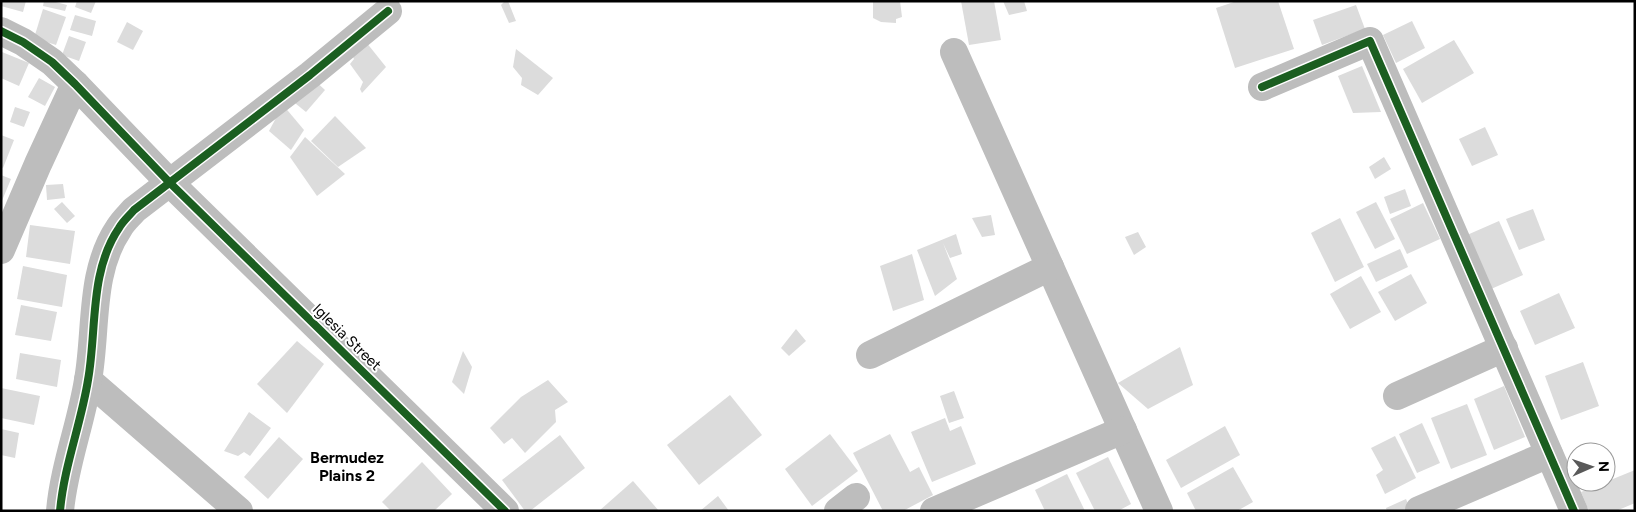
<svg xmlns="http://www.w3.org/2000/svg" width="1636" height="512" viewBox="0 0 1636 512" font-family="Figtree,sans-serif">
	<rect width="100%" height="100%" fill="#fff"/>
	<g fill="#dcdcdc">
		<polygon points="1,1 26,1 23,12 1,6"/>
		<polygon points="44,1 52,1 67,5 65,11 43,6"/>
		<polygon points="77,1 96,1 91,13 75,7"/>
		<polygon points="505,1 508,1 516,21 509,23 501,5"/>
		<polygon points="873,1 900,1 902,17 896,19 896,23 881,22 873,18"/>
		<polygon points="961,1 994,1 1001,40 969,45"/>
		<polygon points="1003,1 1024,1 1027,11 1009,15"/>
		<polygon points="1237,1 1278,1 1294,49 1235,68 1216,8"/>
		<polygon points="1356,5 1365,29 1322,45 1313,20"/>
		<polygon points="43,9 66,17 56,45 34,38"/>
		<polygon points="75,15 96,21 92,36 70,30"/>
		<polygon points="1412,21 1425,48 1396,63 1383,35"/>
		<polygon points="127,22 143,31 133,50 117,42"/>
		<polygon points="69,36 86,42 79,61 62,55"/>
		<polygon points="1454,40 1474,73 1422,103 1403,69"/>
		<polygon points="366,42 386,67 362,93 360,89 363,82 350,64 354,59 350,51"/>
		<polygon points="516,49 553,78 538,95 521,85 522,78 513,67"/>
		<polygon points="2,52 29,63 19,86 1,78"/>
		<polygon points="1362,66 1381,112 1353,113 1338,76"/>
		<polygon points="39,78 55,87 45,106 28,97"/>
		<polygon points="312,78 325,90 306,112 290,99"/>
		<polygon points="283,105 304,130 291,150 269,131"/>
		<polygon points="15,107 30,112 24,127 10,122"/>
		<polygon points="335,116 366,148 338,167 311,141"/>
		<polygon points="1485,127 1498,155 1472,166 1459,139"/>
		<polygon points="1,135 14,140 3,168 1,167"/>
		<polygon points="305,137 345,174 317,196 290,157"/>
		<polygon points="1384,157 1391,169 1375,179 1369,167"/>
		<polygon points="1,175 11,179 1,203"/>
		<polygon points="63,184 65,198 47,200 46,185"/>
		<polygon points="1405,189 1411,206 1390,214 1384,197"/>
		<polygon points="62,202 75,216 67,223 54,209"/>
		<polygon points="1376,202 1395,239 1375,249 1356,212"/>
		<polygon points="1423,203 1440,239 1407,254 1390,219"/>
		<polygon points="1533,209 1545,240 1519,250 1506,219"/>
		<polygon points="991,215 995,235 982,237 972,218"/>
		<polygon points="1340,218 1364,267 1335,282 1311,233"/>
		<polygon points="1499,221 1523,275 1491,289 1467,235"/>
		<polygon points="30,225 75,231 70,264 26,257"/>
		<polygon points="1138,232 1146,247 1134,255 1125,237"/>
		<polygon points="956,234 962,254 950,258 943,243 957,279 935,296 917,250"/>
		<polygon points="1400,249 1408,267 1376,282 1367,264"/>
		<polygon points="912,254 924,300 893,311 880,266"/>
		<polygon points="23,266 67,275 62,307 17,299"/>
		<polygon points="1411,274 1427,303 1395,321 1378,292"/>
		<polygon points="1361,276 1381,312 1350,329 1330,294"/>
		<polygon points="1559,293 1575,328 1535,345 1520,311"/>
		<polygon points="21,305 57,312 51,341 15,335"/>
		<polygon points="796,329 806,341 789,356 781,348"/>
		<polygon points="297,341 324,364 287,413 257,384"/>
		<polygon points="1180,347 1193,385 1148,409 1118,383"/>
		<polygon points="463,351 472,367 464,394 452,382"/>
		<polygon points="20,353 61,360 57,387 16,379"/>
		<polygon points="1583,362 1599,406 1561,420 1545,376"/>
		<polygon points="548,380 568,402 555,410 556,422 525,453 512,438 504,444 490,428 521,397"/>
		<polygon points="1504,386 1525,437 1494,450 1474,399"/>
		<polygon points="1,388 40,396 34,425 1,418"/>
		<polygon points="954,391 964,418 949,423 940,396"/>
		<polygon points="730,395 762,435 699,485 667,445"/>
		<polygon points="1467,404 1487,455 1451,469 1431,418"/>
		<polygon points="249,412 271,428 250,456 244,452 238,456 224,451"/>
		<polygon points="945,418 950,431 961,426 976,464 932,482 911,432"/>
		<polygon points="1422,423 1440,463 1417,473 1399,434"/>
		<polygon points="1225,426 1240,455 1181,488 1166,460"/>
		<polygon points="1,429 19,433 15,458 1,455"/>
		<polygon points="830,434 858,471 812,506 785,469"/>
		<polygon points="890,434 910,472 919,467 933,495 903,511 883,511 853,453"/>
		<polygon points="560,435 585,468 530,511 525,511 502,480"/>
		<polygon points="1395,436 1416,478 1385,494 1376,475 1383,470 1371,448"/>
		<polygon points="279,437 303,459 268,499 244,477"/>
		<polygon points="1108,457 1131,504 1118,511 1095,511 1076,473"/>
		<polygon points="422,462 452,494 434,511 391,511 382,502"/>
		<polygon points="1233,467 1253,502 1237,511 1196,511 1187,493"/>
		<polygon points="1635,470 1635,503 1616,511 1589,511 1581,492"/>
		<polygon points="1067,474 1085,511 1045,511 1035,490"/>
		<polygon points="633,481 659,511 599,511"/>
		<polygon points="718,496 729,511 700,511"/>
		<polygon points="1406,499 1411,511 1387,511 1386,508"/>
	</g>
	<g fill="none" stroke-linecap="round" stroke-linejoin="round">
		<g stroke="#bdbdbd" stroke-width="28">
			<polyline points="1,31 23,42 52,62 75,84 170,183 505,511"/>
			<polyline points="954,52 1159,511"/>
			<polyline points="1262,87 1370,41 1574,511"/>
			<polyline points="1,250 38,164 75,84"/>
			<polyline points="870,355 1050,267"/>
			<polyline points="88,380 239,511"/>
			<polyline points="1397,396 1504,348"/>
			<polyline points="1419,510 1549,454"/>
			<path d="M60,511C64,466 81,424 88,380C97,330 89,272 119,228C123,221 129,216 134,210L310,75L388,11"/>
			<polyline points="838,511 856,497"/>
			<polyline points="934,511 1123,430"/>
		</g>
		<defs>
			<g id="cycleway">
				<polyline points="1,31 23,42 52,62 75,84 170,183 505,511"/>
				<polyline points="1262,87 1370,41 1574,511"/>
				<path d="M60,511C64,466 81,424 88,380C97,330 89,272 119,228C123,221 129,216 134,210L310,75L388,11"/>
			</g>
		</defs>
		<use href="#cycleway" stroke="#fff" stroke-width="11"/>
		<use href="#cycleway" stroke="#1b5e20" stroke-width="8"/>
	</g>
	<g text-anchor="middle" stroke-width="4" stroke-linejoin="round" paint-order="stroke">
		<g font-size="15" fill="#000" stroke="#fff">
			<text transform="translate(347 337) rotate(44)" y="5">Iglesia Street</text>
		</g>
		<g font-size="16" font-weight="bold" fill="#000" stroke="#fff">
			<text x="347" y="463">Bermudez<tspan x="347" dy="18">Plains 2</tspan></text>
		</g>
	</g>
	<rect width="1636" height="512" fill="none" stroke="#000000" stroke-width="5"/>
	<g transform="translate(1591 467) rotate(88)"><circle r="24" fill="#ffffff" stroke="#999999"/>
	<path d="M0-4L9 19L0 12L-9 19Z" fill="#595959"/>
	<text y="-8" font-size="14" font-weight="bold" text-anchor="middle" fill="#000000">N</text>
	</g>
</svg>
